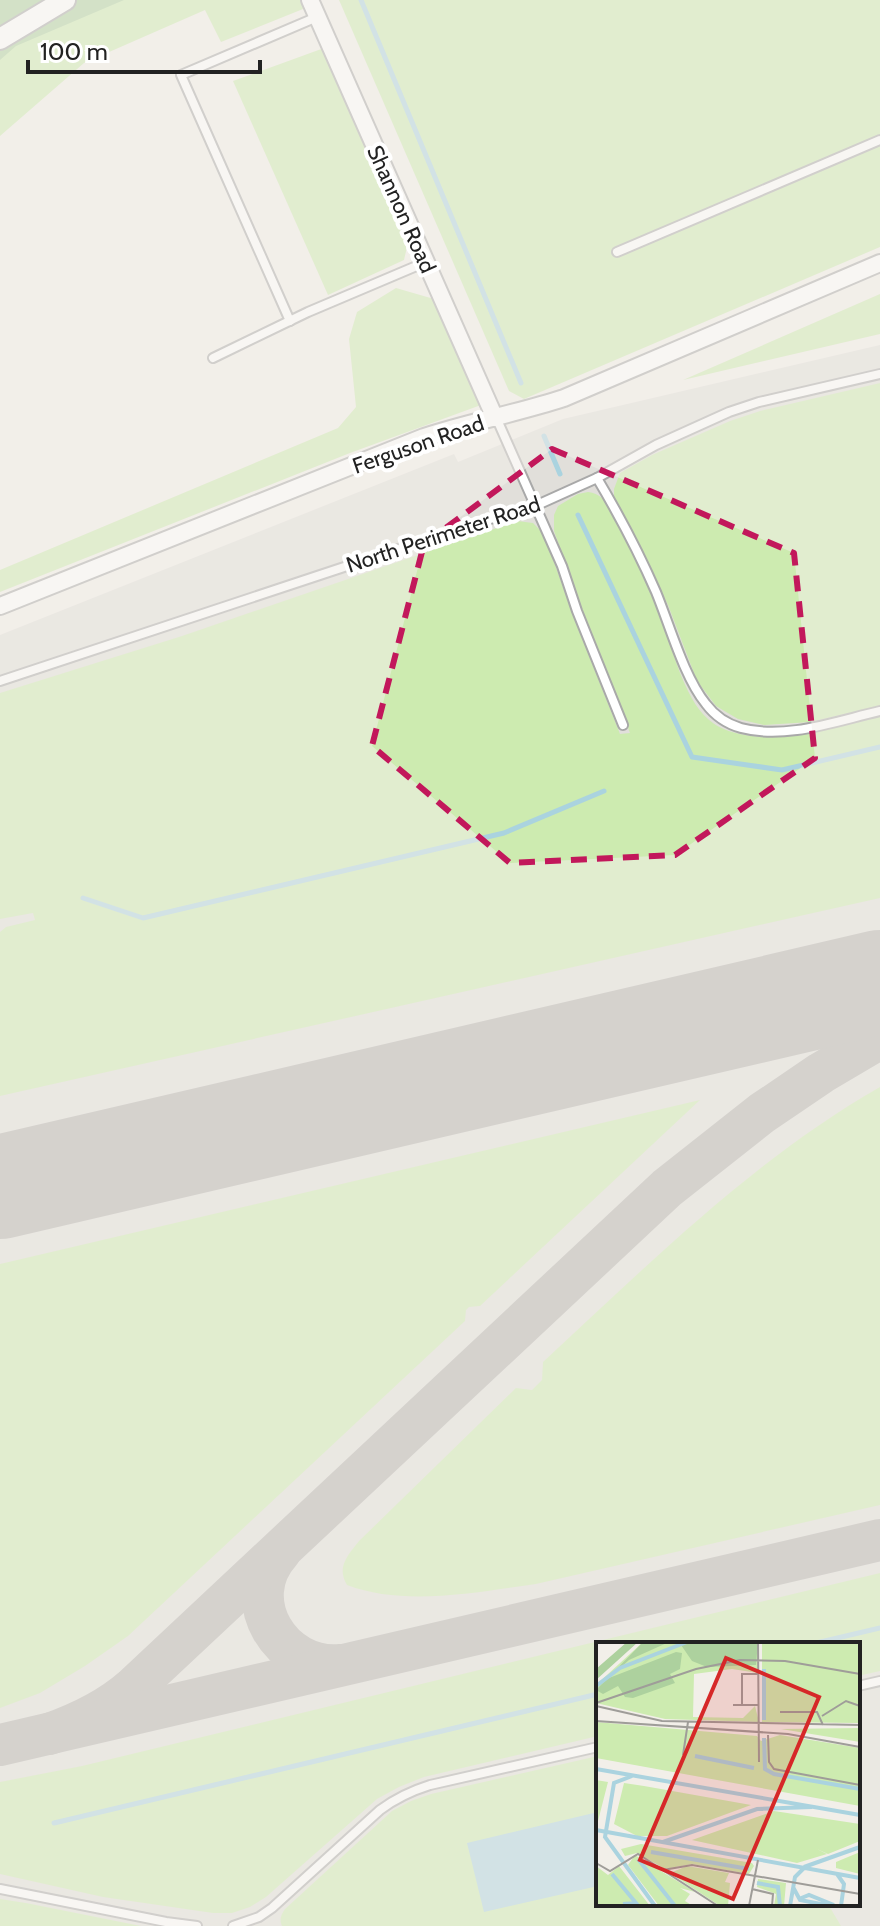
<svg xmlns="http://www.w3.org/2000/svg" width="880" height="1926" viewBox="0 0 880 1926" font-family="Cabin,sans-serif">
	<rect width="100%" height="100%" fill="#f2efe9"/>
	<path fill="#e1dfda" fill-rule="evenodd" d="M880,345V1926H0V635L454,454L458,462L563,419ZM598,1644H858V1904H598Z"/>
	<g fill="#cdebb0">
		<polygon points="0,0 305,0 308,7 221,42 205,10 84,63 0,136"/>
		<polygon points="339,0 880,0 880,247 524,399 509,391"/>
		<polygon points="324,48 404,229 407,247 404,260 328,295 233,81"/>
		<polygon points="396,288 434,299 481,405 350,453 0,592 0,570 338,428 356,407 349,339 357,312"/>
		<polygon points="880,294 880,334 683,380"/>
		<polygon points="880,383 880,706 810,722 764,725 738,719 716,706 697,681 668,605 617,504 614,497 614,489 620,473 652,455 730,421 760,411"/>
		<path d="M588,492C606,494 611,511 619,526C633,555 648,585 660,615C672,646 683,697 708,719C724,734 751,737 772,737C808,735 845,724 880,716V898L0,1096V932L6,927L35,920L33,913L0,919V693L182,636L517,521L533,523L544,534L573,615L620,734L630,733L583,612L554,531V515L558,506L578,494Z"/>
		<path d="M880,1087V1505L536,1584C478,1592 404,1607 347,1585C336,1567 348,1555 359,1541L516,1388L532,1390L542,1380L543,1362C649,1264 754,1159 880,1087Z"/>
		<polygon points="700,1100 480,1306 469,1307 466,1310 465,1321 128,1636 85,1666 40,1693 0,1708 0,1264"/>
		<polygon points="880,1573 880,1671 858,1676 858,1644 598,1644 598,1736 424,1777 399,1787 377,1799 266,1897 250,1907 232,1913 213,1913 103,1897 0,1874 0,1782 82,1766"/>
		<path d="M598,1756V1904H828L841,1926H282C279,1919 281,1915 285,1909L392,1811L411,1801L431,1794Z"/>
		<polygon points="0,1899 26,1903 141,1926 0,1926"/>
	</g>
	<polygon fill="#add19e" points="0,0 124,0 16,46 0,60"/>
	<polygon fill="#aad3df" points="598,1812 598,1886 484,1912 467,1843"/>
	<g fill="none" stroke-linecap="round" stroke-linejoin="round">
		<g stroke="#aad3df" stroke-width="5">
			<polyline points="361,0 521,383"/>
			<polyline points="544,436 560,474"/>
			<polyline points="578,515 692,757 782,770 880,747"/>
			<polyline points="83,898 143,918 504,833 604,791"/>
			<polyline points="812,1644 880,1628"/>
			<polyline points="54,1823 598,1694"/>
		</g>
		<g stroke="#b1b0ac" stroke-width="42">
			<path d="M280,1552C237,1600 281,1671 341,1665"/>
			<path d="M49,1734C80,1723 108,1710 133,1688L667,1188L762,1113L821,1073L880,1038"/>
			<polyline points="0,1745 880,1540"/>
		</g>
		<polyline stroke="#b1b0ac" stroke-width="104" points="0,1187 880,982"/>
		<defs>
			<g id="service">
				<polyline points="617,252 880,140"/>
				<polyline points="290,321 181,75 317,17"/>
				<polyline points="213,358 308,312 426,262"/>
				<polyline points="495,418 499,424 562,566 577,611 623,725"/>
				<path d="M597,478C619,515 639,553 656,592C670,626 684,677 706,704C715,716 727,724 741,728C786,740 836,721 880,711"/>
				<polyline points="0,681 480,522 535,506 597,478 656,445 729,412 759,402 880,374"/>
				<polyline points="858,1686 880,1681"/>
				<polyline points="0,1889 166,1922 197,1926"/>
				<path d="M233,1926L259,1917L272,1908L380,1810C396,1798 411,1791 430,1785L598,1747"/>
			</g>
			<g id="minor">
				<polyline points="310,0 495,418"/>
				<path d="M0,606L424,437C470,422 518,413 564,398L880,263"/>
			</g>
			<polyline id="tertiary" points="0,39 65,0"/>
		</defs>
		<use href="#service" stroke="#a9a9a9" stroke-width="12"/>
		<use href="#minor" stroke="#a9a9a9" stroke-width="20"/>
		<use href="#tertiary" stroke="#a9a9a9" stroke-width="24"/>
		<use href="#service" stroke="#fff" stroke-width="8"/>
		<use href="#minor" stroke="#fff" stroke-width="16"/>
		<use href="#tertiary" stroke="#fff" stroke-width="20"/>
	</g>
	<path d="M0 0H880V1926H0ZM552,449L794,553L815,758L675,855L510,863L372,746L424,544Z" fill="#f2efe9" fill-opacity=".55" fill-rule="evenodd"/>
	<path fill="none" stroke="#c2185b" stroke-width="6" stroke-dasharray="16 10" stroke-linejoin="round" d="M552,449L794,553L815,758L675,855L510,863L372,746L424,544Z"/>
	<g text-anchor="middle" stroke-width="8" stroke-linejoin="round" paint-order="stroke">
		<g font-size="22" fill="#222" stroke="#fff">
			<text transform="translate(402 209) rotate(66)" y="8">Shannon Road</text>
			<text transform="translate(418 444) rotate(-19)" y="8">Ferguson Road</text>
			<text transform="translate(443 534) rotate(-18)" y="8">North Perimeter Road</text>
		</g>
	</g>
	<g transform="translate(596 1642)">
		<rect width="264" height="264" fill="#f2efe9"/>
		<path d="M47,0H162V31L136,27L98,32L97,75L147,76L159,64L163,80L69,77L0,61V43ZM166,0H264V81L166,80ZM0,80L161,94L165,99L184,93L264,106V164L0,116ZM264,86V100L185,87ZM0,138L12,140L2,179L0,178ZM28,141L48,144L155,163L71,194H41L18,182ZM178,169L264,182V199L232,212L221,207L231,212L201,221L96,198ZM45,202L156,221L158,224L153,232L96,222L69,227L41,211L29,214L25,207ZM264,210V232L240,226V220ZM39,213L99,250L84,246L94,252L89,259L97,264H63L32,223ZM0,224L12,233L23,224L54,264H0ZM91,224L133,231L129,240L134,241L132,264H124L74,231ZM162,237L190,241L188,264H178L180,252L161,245Z" fill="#cdebb0"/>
		<path d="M31,0H42L0,38V27ZM47,0H73L33,18L13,36L80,10L86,11L84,27L74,32L79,41L37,56L29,55L22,44L7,52L0,48ZM83,0H162L160,23L111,25L96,19Z" fill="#add19e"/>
		<path fill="none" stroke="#aad3df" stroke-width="4" d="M0,44L24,26L91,0M168,78V27M168,96L169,127L178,132L264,147M99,114L158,126M0,127L264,173M36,134L18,141L9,195L59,264M0,188L264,236M67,200L161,167L216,165M55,210L153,227M42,217L79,264M208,225L264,205M16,232L40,261L27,262M241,232L248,242L245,264M161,241L182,245L184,264M197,245L204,258L235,264M203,257L213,253L238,263M194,264L199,235L208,226"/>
		<path fill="none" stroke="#9f9d99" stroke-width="2" d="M162,0L163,120M0,61L100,27L144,18L189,19L264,32M137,63H163M146,63V32H163M0,64L66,79L264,83M184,70H221L227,83M226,74L250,59L264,64M0,79L192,92L264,105M172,93L173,120L178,127L264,143M87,113L92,80M0,221L14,229L42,212L122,264M67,228L96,223L264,252M156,247L177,252L176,264M153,264L162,218"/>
		<path fill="#d62828" fill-opacity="0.15" stroke="#d62828" stroke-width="4" d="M130,16L223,55L137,257L44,218Z"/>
		<rect width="264" height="264" fill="none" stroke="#222" stroke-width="4"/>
	</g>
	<path d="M28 60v12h232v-12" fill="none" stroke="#222222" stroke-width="4"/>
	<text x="40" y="60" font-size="24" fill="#222222" stroke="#ffffff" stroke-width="6" paint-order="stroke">100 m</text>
</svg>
